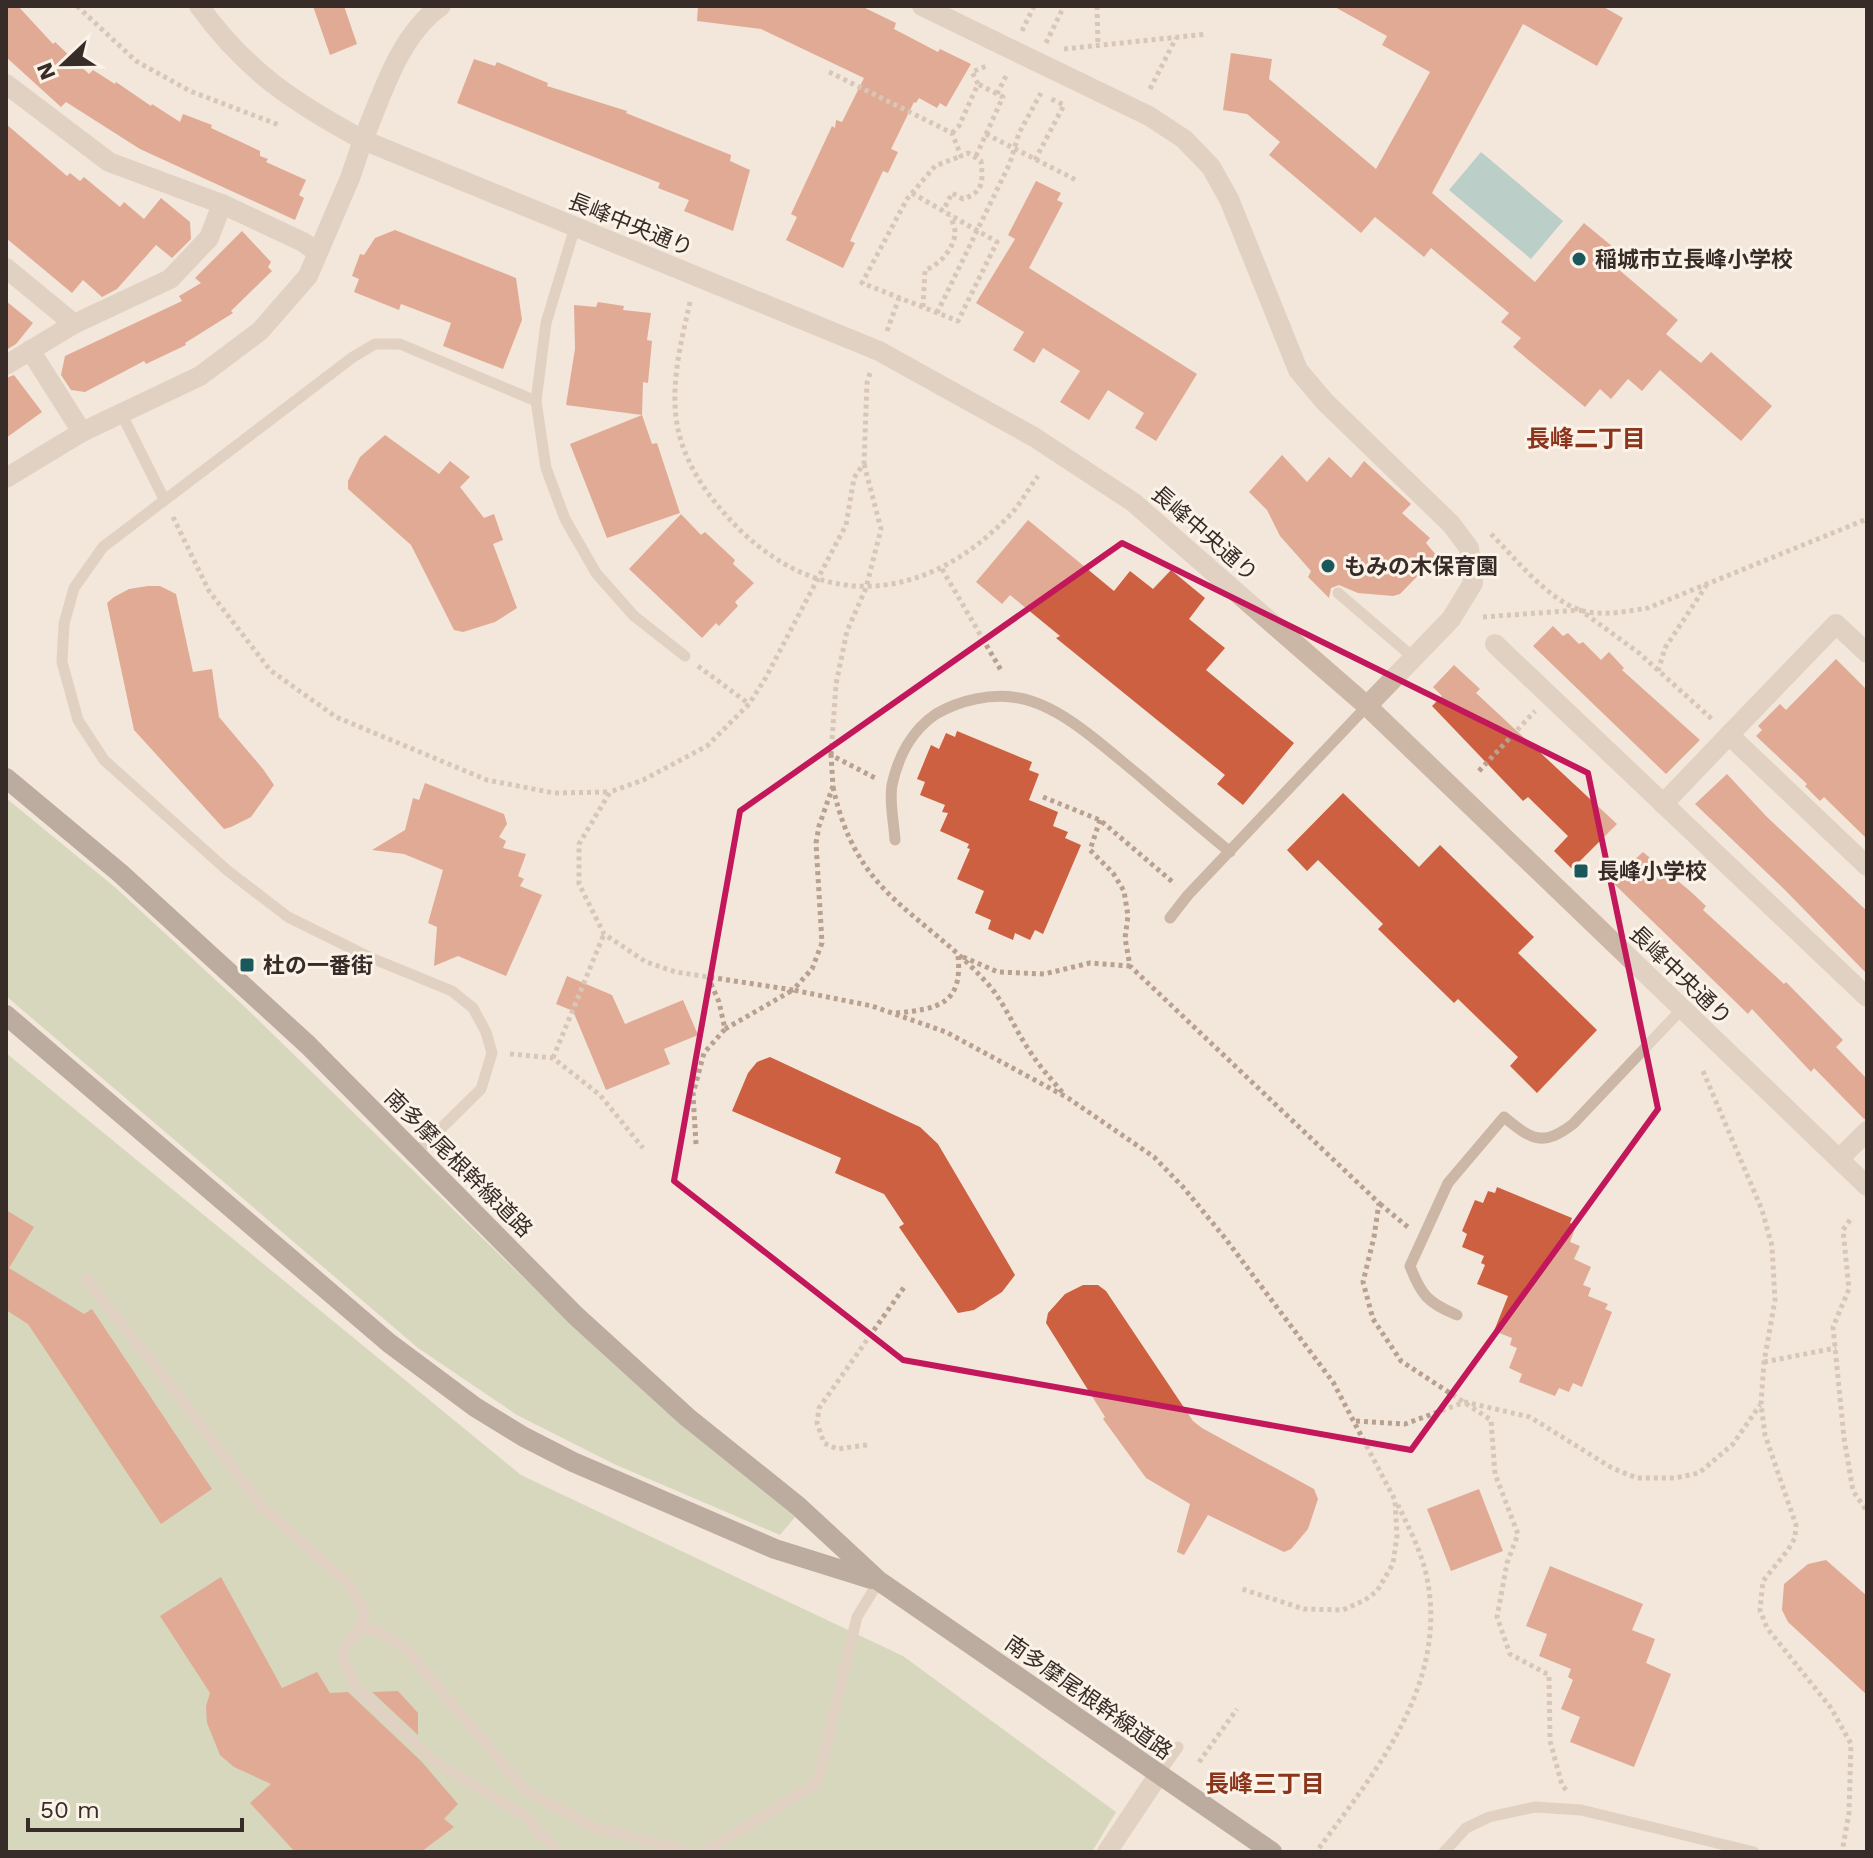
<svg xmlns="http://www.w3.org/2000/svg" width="1873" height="1858" viewBox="0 0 1873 1858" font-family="'Work Sans','Noto Sans JP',sans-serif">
	<rect width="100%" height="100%" fill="#f3e7db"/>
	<g fill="#b6c39a">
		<polygon points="6,798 117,889 247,1009 572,1325 796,1516 780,1535 614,1464 517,1415 418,1348 6,996"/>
		<polygon points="6,1053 521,1475 903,1656 1116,1812 1092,1852 6,1852"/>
	</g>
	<polygon fill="#78b0b2" points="1481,152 1563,221 1531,259 1449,190"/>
	<g fill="#cc6040">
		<polygon points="6,6 18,6 53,44 55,42 89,74 93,70 115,84 116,82 151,106 152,104 180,122 183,114 212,125 211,128 260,151 260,156 268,159 266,162 306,180 299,195 304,198 295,220 140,149 66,102 61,107 6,57"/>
		<polygon points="313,6 344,6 357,44 330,55"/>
		<polygon points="698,6 861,6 896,23 894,29 938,52 940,49 971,64 946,107 940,103 937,108 919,98 916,103 914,102 891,149 898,152 888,173 883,171 850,241 855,243 843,268 786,240 797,217 791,214 832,126 835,128 836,120 842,122 864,78 761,29 697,21"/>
		<polygon points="1333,6 1602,6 1623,18 1597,66 1523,24 1432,193 1535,282 1584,223 1613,247 1604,257 1678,320 1666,334 1701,363 1711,352 1772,406 1741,441 1660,370 1642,391 1628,379 1611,399 1600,389 1585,407 1513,347 1521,338 1501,322 1509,313 1431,248 1424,257 1375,217 1361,233 1269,155 1280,142 1247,114 1223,110 1231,53 1272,59 1269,79 1376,169 1430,72 1382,45 1387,36"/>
		<polygon points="474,59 495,66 497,62 548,83 547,86 627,111 626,113 731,155 730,161 750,170 733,231 684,211 689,200 658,188 660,183 457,103"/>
		<polygon points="6,124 67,176 70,173 80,181 84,177 120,207 124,202 144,219 161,198 190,222 191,239 172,258 156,245 117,289 102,297 83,280 72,293 6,238"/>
		<polygon points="1036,181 1061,193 1057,200 1063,203 1029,268 1197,374 1156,441 1135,428 1144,413 1108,390 1089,420 1060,402 1080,371 1043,348 1034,363 1013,350 1024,332 976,303 1015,239 1008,235"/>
		<polygon points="395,230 516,278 522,320 503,369 443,346 451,323 401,304 399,310 354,292 359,279 352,276 360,254 364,255 375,238"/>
		<polygon points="242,231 271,262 268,267 272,271 231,311 233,313 185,343 186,345 146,364 144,361 85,392 71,390 61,375 65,356 182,301 179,296 201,283 195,278"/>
		<polygon points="6,301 33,323 16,344 6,350"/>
		<polygon points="598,302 624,306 623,310 651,313 647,340 652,341 648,383 643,382 642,415 652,444 657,443 680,513 607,538 570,444 642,415 566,405 575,349 574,305 596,307"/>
		<polygon points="14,375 42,412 6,438 6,378"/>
		<polygon points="385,435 439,474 450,461 470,477 460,487 484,518 494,514 503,540 493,544 517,608 495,622 463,632 454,630 411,545 348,489 348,481 360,457"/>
		<polygon points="1282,455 1307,482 1329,457 1351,478 1364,461 1411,504 1402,513 1430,538 1426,543 1437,556 1400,594 1393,596 1358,593 1339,585 1331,588 1329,598 1308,577 1311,571 1280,536 1267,510 1249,492"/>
		<polygon points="681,514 701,535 705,532 735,560 733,564 754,583 735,602 738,606 719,626 716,623 702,638 629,569"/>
		<polygon points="1028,520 1114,591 1130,571 1153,589 1171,570 1205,598 1189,619 1225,648 1206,670 1294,743 1243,805 1217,784 1225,775 1056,638 1060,636 1010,595 1002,604 976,582"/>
		<polygon points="148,586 160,586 176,594 193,672 212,669 219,717 263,769 274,785 251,817 231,827 224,829 134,730 107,603 114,597 129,589"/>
		<polygon points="1553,626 1563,636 1568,633 1579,644 1583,642 1601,660 1609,652 1624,668 1622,670 1700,740 1666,774 1533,646"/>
		<polygon points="1836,659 1867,690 1867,839 1824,797 1820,801 1805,786 1807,784 1756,736 1762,730 1758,726 1780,704 1786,710"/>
		<polygon points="1454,665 1480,689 1476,693 1617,824 1572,869 1554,851 1568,836 1528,797 1523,801 1432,706 1442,696 1433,687"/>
		<polygon points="957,731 1032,762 1029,770 1039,774 1029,800 1058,812 1053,826 1068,832 1065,838 1081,845 1043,934 1035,930 1030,940 1015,933 1013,940 988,929 991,920 975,913 984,891 957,879 970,849 967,848 969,844 940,831 948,813 942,812 945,805 920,795 925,782 917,779 931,745 939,749 946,733 955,737"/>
		<polygon points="1727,774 1766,816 1867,911 1867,974 1785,890 1695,804"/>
		<polygon points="425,783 504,814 507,824 499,837 506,841 503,848 526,854 518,876 524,879 520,886 542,895 506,976 458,956 434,966 437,927 428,923 443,870 404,854 372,850 405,830 413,798 419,800"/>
		<polygon points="1343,793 1419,867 1440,845 1534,937 1518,953 1597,1030 1537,1093 1510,1066 1518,1057 1458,999 1454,1003 1378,929 1383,924 1318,860 1307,871 1287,850"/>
		<polygon points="1643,852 1690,891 1706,906 1703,910 1784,984 1786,982 1843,1040 1836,1047 1867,1079 1867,1118 1864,1119 1814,1068 1811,1072 1752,1009 1748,1014 1611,881"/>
		<polygon points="567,976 612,995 625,1024 683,1000 698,1035 664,1049 670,1064 606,1090 573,1011 556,1004"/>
		<polygon points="770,1057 920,1127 938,1144 1015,1275 1002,1292 974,1310 958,1313 899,1227 904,1224 884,1194 835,1173 841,1158 732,1111 748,1073 757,1062"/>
		<polygon points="1497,1187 1572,1218 1570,1223 1576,1226 1570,1242 1580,1246 1574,1259 1591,1267 1583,1285 1591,1288 1588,1296 1608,1304 1605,1309 1612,1312 1582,1387 1573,1383 1569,1392 1559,1388 1555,1396 1519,1382 1522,1374 1509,1368 1517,1348 1510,1345 1512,1338 1494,1331 1508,1296 1477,1284 1485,1265 1481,1263 1484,1256 1462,1247 1467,1234 1462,1231 1475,1200 1483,1203 1488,1191 1495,1193"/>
		<polygon points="6,1210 34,1227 9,1268 84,1314 92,1309 212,1489 161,1524 28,1324 6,1310"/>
		<polygon points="1083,1285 1098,1285 1106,1291 1193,1421 1202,1428 1314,1489 1318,1499 1308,1529 1291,1549 1284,1552 1208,1515 1184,1555 1177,1552 1190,1504 1146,1478 1103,1419 1105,1417 1046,1323 1048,1313 1065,1294"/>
		<polygon points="1479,1489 1503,1551 1451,1571 1427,1509"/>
		<polygon points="1826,1560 1867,1596 1867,1695 1788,1622 1782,1610 1784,1584 1808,1564"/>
		<polygon points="1550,1566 1643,1604 1632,1630 1655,1639 1646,1663 1671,1674 1634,1767 1570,1742 1580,1717 1561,1709 1573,1680 1568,1677 1571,1669 1539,1656 1547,1634 1526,1626"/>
		<polygon points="221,1577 282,1688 317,1672 330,1693 348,1692 422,1762 458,1804 444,1819 454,1827 421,1852 295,1852 250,1803 271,1784 234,1767 220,1755 207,1723 206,1706 210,1693 160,1616"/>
		<polygon points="398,1691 418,1713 418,1735 372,1692"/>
	</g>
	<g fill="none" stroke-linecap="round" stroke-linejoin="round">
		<g stroke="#b8a190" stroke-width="5" stroke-dasharray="4 4" stroke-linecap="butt">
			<polyline points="77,6 136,61 190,91 279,125"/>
			<polyline points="1097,6 1098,46"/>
			<polyline points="1022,31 1034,6"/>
			<polyline points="1046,43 1064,6"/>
			<polyline points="1064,49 1207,34"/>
			<path d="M829,72L952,133L961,156L968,153L981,161C983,181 984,192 963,199L952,193L943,211"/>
			<polyline points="1150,89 1176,38"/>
			<polyline points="997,94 1007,74"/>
			<polyline points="952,133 959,126 978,84 972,72 989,65"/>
			<polyline points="986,134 1076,180"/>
			<polyline points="976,156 1003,97 978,84"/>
			<polyline points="1035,160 1064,105 1049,98"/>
			<polyline points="912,193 997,242 958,321 862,283 907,199 935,166 961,156"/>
			<path d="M690,302C680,347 667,395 681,441C692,476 715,505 741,531C828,614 929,599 1009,516C1020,505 1028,489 1038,476"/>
			<path d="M923,307L925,270C939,265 952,251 955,235C956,230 952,222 951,216"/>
			<polyline points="937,313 1010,163 1019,133 1041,93"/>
			<polyline points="887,331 899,298"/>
			<polyline points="870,373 867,383 864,463 854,478 846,525 765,679 749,704 707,746 643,780 610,792 579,844 579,884 604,934 646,962 676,972 793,990 812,969 822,943 816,843 819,826 833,786 831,755 877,779"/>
			<polyline points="173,517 209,591 270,670 336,717 487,780 554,793 609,792"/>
			<path d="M1491,534C1515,558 1547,599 1580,610C1602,617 1627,611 1648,608L1867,519"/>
			<polyline points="942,569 1002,672"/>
			<polyline points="1483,617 1580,610 1639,653 1714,721"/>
			<polyline points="698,666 749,704"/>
			<polyline points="1658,671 1665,648 1706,586"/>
			<polyline points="831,755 836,684 847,631 866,588 881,529 864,464"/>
			<polyline points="1479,771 1535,711"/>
			<path d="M833,787C857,898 920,909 987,983C1005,1003 1014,1028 1029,1050C1039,1066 1051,1079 1063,1093"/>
			<polyline points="1043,797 1100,820 1175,884"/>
			<polyline points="1100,820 1090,850 1113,873 1124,891 1128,916 1125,938 1130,966 1379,1203 1374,1237 1363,1282 1373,1319 1401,1361 1491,1420 1495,1474 1518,1534 1507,1563 1497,1617 1510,1654 1549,1675 1550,1741 1562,1785 1566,1790"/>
			<polyline points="963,957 998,972 1044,974 1090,963 1130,966"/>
			<path d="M896,1013C937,1009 963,1005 958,956"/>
			<polyline points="725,1029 793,990 872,1006 946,1032 1068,1098 1154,1157 1183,1187 1225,1238 1333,1382 1395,1500 1397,1536 1393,1564 1377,1591 1365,1600 1343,1610 1304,1609 1239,1588"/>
			<polyline points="510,1054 553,1058 600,1095 643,1148"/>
			<polyline points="553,1058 604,934"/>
			<polyline points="1703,1071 1762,1210 1772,1246 1775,1300 1764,1362 1761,1404 1765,1435 1796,1525 1795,1538 1788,1550 1763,1581 1760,1610 1767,1628 1831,1708 1851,1744 1849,1813 1842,1852"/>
			<polyline points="696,1144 693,1094 704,1053 725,1029 719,1002 708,977"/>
			<polyline points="1380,1204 1409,1228"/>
			<polyline points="1850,1220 1843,1230 1849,1289 1833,1327 1844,1438 1853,1491 1867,1511"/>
			<polyline points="1764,1362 1836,1348"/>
			<polyline points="1356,1421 1405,1424 1465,1402 1530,1417 1612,1468 1637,1478 1675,1478 1699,1473 1733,1444 1760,1405"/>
			<polyline points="867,1445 837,1449 824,1443 817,1423 819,1408 905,1286"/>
			<polyline points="1199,1762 1237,1709"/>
			<path d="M1319,1848C1377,1770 1448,1683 1427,1578C1422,1553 1409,1528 1398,1505"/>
		</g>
		<g stroke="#ccb7a6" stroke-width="11">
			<polyline points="575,227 546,323 536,401 546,468 565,519 596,573 634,616 685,656"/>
			<polyline points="122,415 164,499"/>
			<polyline points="1338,593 1414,658"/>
			<path d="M895,840C894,823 889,801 892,785C898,757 912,730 936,714C960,700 991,693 1019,698C1063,706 1107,750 1141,777C1170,802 1200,827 1230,852"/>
			<polyline points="1170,918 1188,895 1367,706"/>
			<polyline points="416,1153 481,1089 492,1053 486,1032 473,1008 452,991 369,957 288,917 228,871 104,760 78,720 62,662 64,624 74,588 103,547 353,357 375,344 400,344 536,401"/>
			<polyline points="86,1279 176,1392 261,1506 349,1584 365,1613 358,1630"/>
			<path d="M1457,1315C1428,1303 1421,1295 1410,1266L1448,1183L1504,1117C1532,1140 1543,1147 1573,1124L1681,1010"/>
			<polyline points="1159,1774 1178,1747"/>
			<polyline points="557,1852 525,1816 432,1760 355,1687 343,1660 345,1647 358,1630 376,1630 405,1648 525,1790 593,1827 691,1852"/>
			<polyline points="704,1852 817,1783 857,1617 879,1581"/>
			<polyline points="1444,1852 1466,1828 1489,1817 1535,1807 1581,1810 1754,1852"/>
		</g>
		<g stroke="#ccb7a6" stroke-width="20">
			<polyline points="6,84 109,162 222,204 209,238 170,279 74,324 6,365"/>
			<polyline points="222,204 303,242 317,252"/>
			<polyline points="6,268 74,324"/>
			<polyline points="30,350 82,432"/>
			<polyline points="6,478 82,432 200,376 260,331 308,276 350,178 363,140"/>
			<polyline points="1495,644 1867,997"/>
			<polyline points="1867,653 1836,624 1729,735 1867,866"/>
			<polyline points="1663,804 1729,735"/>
			<polyline points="1839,1159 1867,1131"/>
			<polyline points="1107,1852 1159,1774"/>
		</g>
		<g stroke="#ccb7a6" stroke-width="20">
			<path d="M199,6C246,71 293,102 363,140L879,351L1034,437L1133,502L1367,706L1867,1186"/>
			<polyline points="922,6 1149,116 1184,139 1211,167 1229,199 1298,370 1325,402 1451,524 1469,548 1473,583 1451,619 1367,706"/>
			<path d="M363,140C382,95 399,35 441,6"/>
		</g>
		<g stroke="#7b6358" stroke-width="20">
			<polyline points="6,778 120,873 308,1045 576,1316 687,1417 798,1506 879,1581 1272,1852"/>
			<polyline points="6,1015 389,1343 475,1407 524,1437 573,1462 775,1549 871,1579"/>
		</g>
	</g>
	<path d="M0 0H1873V1858H0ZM1122,543L1588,773L1658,1109L1411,1450L903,1360L674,1181L740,811Z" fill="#f3e7db" fill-opacity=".55" fill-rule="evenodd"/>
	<path fill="none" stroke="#c2185b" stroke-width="6" stroke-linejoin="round" d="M1122,543L1588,773L1658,1109L1411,1450L903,1360L674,1181L740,811Z"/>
	<g fill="#1b585c" stroke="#fbf2e8" stroke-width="3">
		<circle cx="1579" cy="259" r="8"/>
		<circle cx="1328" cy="566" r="8"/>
		<rect x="1573" y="863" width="16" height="16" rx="4"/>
		<rect x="239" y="957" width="16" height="16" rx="4"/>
	</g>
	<g text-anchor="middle" stroke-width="6" stroke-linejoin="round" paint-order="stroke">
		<g font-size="22" fill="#382c28" stroke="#fbf2e8">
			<text transform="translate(631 224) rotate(22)" y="8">長峰中央通り</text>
			<text transform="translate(1205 533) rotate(41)" y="8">長峰中央通り</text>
			<text transform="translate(1681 975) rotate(44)" y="8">長峰中央通り</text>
			<text transform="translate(459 1163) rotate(45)" y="8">南多摩尾根幹線道路</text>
			<text transform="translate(1089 1697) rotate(35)" y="8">南多摩尾根幹線道路</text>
		</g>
		<g font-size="22" font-weight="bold" fill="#382c28" stroke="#fbf2e8" text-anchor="start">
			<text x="1595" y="267">稲城市立長峰小学校</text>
			<text x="1344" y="574">もみの木保育園</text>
			<text x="1597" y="879">長峰小学校</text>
			<text x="263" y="973">杜の一番街</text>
		</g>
		<g font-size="24" font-weight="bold" fill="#8b351c" stroke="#fbf2e8">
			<text x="1586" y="447">長峰二丁目</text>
			<text x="1265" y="1792">長峰三丁目</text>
		</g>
	</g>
	<rect width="1873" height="1858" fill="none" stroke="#382c28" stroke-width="16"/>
	<g transform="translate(64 64) rotate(248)" stroke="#fbf2e8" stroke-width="6" paint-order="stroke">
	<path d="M0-6L14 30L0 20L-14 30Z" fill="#382c28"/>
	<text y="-12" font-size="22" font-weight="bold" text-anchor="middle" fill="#382c28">N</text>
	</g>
	<path d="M28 1818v12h214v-12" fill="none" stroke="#382c28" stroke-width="4"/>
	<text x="40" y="1818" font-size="24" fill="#382c28" stroke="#fbf2e8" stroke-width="6" paint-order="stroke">50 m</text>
</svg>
